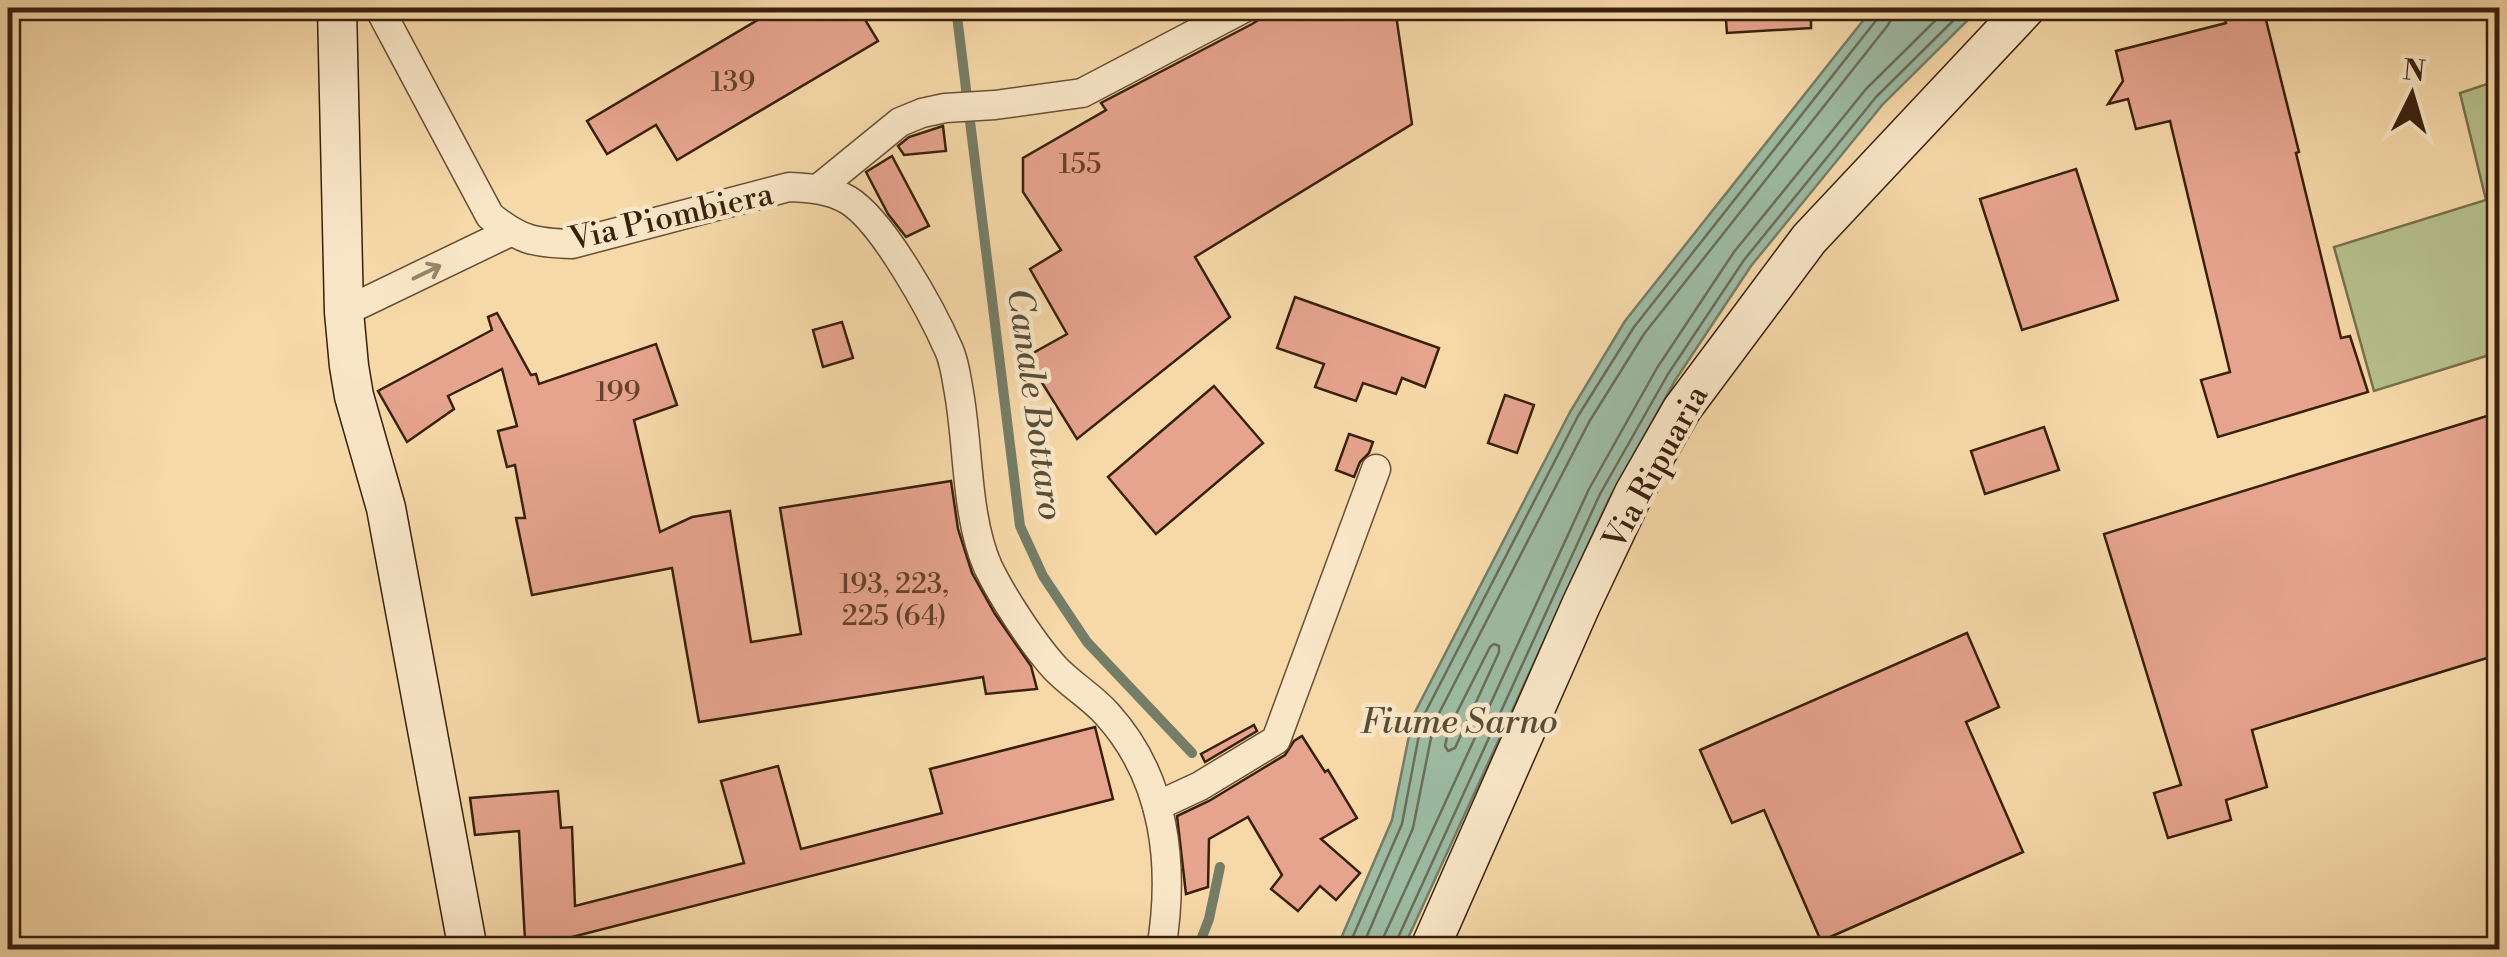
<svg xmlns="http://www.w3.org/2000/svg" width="2507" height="957" viewBox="0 0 2507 957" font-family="'Libre Bodoni',serif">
	<rect width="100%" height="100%" fill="#f6d8a9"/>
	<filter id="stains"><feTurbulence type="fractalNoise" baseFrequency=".002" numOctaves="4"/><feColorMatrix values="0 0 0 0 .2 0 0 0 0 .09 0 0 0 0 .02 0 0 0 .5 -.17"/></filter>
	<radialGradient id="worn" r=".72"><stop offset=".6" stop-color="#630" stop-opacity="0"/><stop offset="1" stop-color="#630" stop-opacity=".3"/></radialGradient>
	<polygon fill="#b6c08d" stroke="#78704c" stroke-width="2.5" points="2499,80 2499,352 2374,391 2334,247 2486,200 2460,93"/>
	<polygon fill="#9dbba4" stroke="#757d67" stroke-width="2.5" points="1873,8 1980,8 1883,104 1751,266 1676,379 1609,499 1403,949 1336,950 1392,820 1413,716 1570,412 1625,321"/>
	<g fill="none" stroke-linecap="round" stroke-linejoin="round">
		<g stroke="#6b6e58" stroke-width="2.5">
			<polygon points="1494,644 1499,646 1499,652 1455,748 1448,751 1445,746 1449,728 1490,647"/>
			<polyline points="1347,950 1402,824 1422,719 1578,416 1634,327 1878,18 1880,8"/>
			<polyline points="1361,950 1413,828 1434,723 1589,422 1644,334 1888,25 1892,18 1893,8"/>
			<polyline points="1382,950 1384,936 1589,489 1657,368 1734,252 1866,89 1948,8"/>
			<polyline points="1395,950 1396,942 1600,494 1668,374 1744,260 1876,97 1966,8"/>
		</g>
		<g stroke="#757d67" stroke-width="10">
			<polyline points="956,8 1020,526 1043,576 1087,642 1192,753"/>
			<polyline points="1197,950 1209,919 1220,867"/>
		</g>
	</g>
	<g fill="#e6a38e" stroke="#39210c" stroke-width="2.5">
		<polygon points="778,8 858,8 878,41 677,160 656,125 607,154 587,121"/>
		<polygon points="1278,8 1395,8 1412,124 1195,257 1230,317 1077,439 1026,357 1067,334 1030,269 1061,250 1023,192 1023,158 1106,110 1101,103 1252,24"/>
		<polygon points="1725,8 1811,8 1811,28 1727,33"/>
		<polygon points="2222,8 2263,8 2299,152 2296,153 2341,338 2350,336 2368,392 2218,437 2201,380 2230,372 2170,121 2136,129 2128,99 2108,104 2123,81 2116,51 2226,23"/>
		<polygon points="943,126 946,151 904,155 898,146 909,137"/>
		<polygon points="892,156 929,226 906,237 888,214 866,172"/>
		<polygon points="2076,169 2118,300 2022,330 1980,199"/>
		<polygon points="1295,297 1439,348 1425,387 1402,378 1396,394 1363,383 1356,401 1315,387 1324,364 1277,348"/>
		<polygon points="497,313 531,375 536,374 539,384 656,344 677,405 634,420 660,532 692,517 730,511 751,642 801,634 780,508 951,481 958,529 972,573 995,614 1031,666 1037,689 986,694 983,677 699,722 672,568 532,595 516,518 525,518 515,465 507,467 498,431 517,426 502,369 448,396 454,409 407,442 378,391 492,330 488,317"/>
		<polygon points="842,322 853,358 823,367 813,330"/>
		<polygon points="1214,386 1263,443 1156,534 1108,477"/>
		<polygon points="1505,395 1534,405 1517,453 1488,443"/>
		<polygon points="2500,412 2500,654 2252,730 2267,787 2226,800 2231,820 2168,838 2154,793 2181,785 2104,534"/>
		<polygon points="2044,427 2059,470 1985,494 1971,451"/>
		<polygon points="1349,434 1373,442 1369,453 1360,462 1354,477 1336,470"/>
		<polygon points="1967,633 1999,707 1966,722 2023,852 1821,941 1764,810 1732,823 1700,750"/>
		<polygon points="1254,725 1257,731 1205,762 1201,754"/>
		<polygon points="1095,727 1113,799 572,937 525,940 519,831 475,835 470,798 558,791 561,828 572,827 575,906 744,863 721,781 778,766 801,849 942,813 930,769"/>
		<polygon points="1302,736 1325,772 1328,770 1357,818 1321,839 1360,873 1336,900 1320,886 1298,911 1271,889 1282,875 1248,817 1209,839 1208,887 1186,894 1177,816 1209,801 1285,755 1294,741"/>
	</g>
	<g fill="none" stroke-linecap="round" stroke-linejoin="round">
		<defs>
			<g id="street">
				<path d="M379,8L490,216C520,240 534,243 572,244L789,187C810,188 829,189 848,200C883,221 932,311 949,350C954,361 956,375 958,387C969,443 965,515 988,567C1002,596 1033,644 1055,668C1071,685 1092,697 1107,714C1166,779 1175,866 1161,950"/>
				<polyline points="819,188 900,122 922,113 945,108 995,105 1082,93 1244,8"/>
				<polyline points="344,312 510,232"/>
				<polyline points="1157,806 1200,786 1276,740 1376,469"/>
			</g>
			<g id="secondary">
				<polyline points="337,8 344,312 349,366 354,396 386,508 468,950"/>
				<polyline points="1429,950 1581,605 1634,493 1682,409 1809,239 2026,8"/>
			</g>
		</defs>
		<use href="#street" stroke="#684f33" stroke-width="31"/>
		<use href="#secondary" stroke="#39210c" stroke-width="41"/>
		<use href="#street" stroke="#f9e6c7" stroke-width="28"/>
		<use href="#secondary" stroke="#f9e6c7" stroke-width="38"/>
	</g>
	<defs><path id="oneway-shaft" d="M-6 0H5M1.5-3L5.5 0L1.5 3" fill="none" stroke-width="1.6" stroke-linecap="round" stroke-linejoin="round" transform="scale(2.5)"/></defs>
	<use stroke="#99846a" href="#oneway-shaft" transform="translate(427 272) rotate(-26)"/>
	<g text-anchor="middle" stroke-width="9" stroke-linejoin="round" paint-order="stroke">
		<g font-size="28" fill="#64422c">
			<text x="733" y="91">139</text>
			<text x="1080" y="173">155</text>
			<text x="618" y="401">199</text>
			<text x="894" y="593">193, 223,<tspan x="894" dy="32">225 (64)</tspan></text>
		</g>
		<g font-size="32" fill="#39210c" stroke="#f9e6c7">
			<text transform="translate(671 216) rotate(-13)" y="11">Via Piombiera</text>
			<text transform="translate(1655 467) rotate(-61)" y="11">Via Ripuaria</text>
		</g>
		<g font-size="35" font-style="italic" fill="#574f3a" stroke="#f9e6c7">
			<text transform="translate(1036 404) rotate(82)" y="12">Canale Bottaro</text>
			<text x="1459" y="733">Fiume Sarno</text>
		</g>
	</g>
	<rect width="2507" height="957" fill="none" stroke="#f6d8a9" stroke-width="40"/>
	<rect x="10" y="10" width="2487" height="937" fill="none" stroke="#39210c" stroke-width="5"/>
	<rect x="20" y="20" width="2467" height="917" fill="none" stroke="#39210c" stroke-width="2.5"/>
	<g transform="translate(2412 95) rotate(5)" stroke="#f9e6c7" stroke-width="8" paint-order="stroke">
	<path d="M0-8L18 38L0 25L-18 38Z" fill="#39210c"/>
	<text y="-15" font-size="28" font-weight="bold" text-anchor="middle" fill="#39210c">N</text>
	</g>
	<rect width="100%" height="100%" filter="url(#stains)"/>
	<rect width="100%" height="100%" fill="url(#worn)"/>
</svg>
